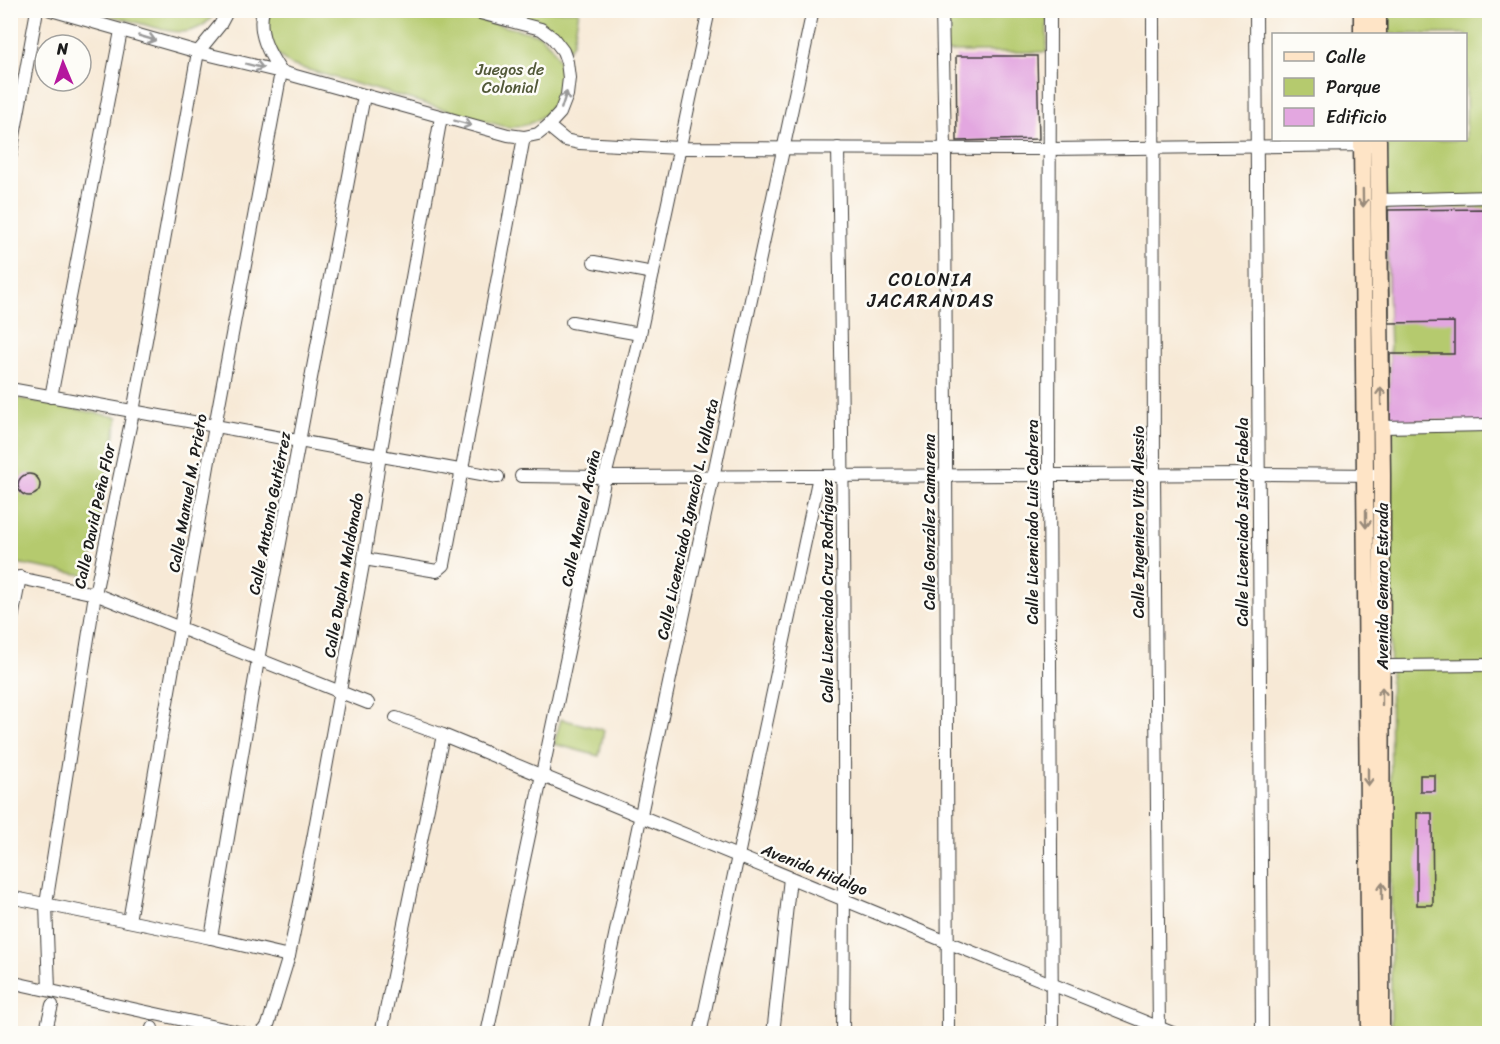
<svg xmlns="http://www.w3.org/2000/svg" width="1500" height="1044" viewBox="0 0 1500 1044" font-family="Sriracha,sans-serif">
	<rect width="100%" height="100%" fill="#fdfcf7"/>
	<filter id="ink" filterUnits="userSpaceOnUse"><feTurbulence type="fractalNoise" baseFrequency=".0167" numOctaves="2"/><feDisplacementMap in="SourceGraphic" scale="12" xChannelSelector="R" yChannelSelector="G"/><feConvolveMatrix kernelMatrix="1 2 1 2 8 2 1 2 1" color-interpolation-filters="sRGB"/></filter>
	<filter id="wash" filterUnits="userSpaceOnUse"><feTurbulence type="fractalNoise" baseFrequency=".008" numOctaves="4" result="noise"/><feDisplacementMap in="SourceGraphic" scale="24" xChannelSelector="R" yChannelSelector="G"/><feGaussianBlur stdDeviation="1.35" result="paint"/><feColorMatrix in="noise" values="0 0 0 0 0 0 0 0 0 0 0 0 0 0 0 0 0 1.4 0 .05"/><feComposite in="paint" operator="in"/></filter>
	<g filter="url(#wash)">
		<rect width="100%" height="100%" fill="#f7e9d6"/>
		<g fill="#b5ca6e" stroke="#687345" stroke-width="1.5">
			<path d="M92,11H217C196,41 171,32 142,24C125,19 108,15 92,11Z"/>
			<path d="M268,11H442L540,35C543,39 547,42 550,45C568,67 562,101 540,118C531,125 520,127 509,128L291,65C274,53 271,49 268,30C267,22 266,18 268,11Z"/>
			<polygon points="489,11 579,11 573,43 569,49 560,35 548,25"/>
			<polygon points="944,11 1047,11 1047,52 945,52"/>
			<polygon points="1388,11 1489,11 1489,1033 1391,1033 1390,354 1386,199 1387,140 1466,140 1466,34 1388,34"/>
			<polygon points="11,397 118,417 88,576 11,562"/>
			<polygon points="561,719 604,730 599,756 554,744"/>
		</g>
		<g id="blocks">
			<g fill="#e3a7e0">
				<polygon points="956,56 1037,56 1039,139 957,141"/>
				<polygon points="1488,209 1490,429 1456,420 1390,421 1390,354 1454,354 1454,322 1389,323 1388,210"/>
				<circle cx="29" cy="485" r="11"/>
				<rect x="1420" y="775" width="15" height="16"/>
				<polygon points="1417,813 1432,813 1433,905 1417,905"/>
			</g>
		</g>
	</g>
	<g filter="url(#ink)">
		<use href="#blocks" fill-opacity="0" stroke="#3d3b38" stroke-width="1.5"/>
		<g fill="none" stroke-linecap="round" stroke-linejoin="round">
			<defs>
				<g id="street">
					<polyline points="51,10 198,52 281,72 508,135 524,137 538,134 548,126 560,113 567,95 569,78 567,62 563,51 553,38 541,29 469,10"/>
					<polyline points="942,10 945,148 948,1034"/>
					<polyline points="1050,10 1049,475 1052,1034"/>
					<polyline points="1153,10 1154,475 1159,1034"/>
					<polyline points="1256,10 1262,1034"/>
					<polyline points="548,126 565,140 579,143 680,148 1049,149 1370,145"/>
					<path d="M838,148C843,443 846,738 843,1034"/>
					<polyline points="10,158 37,10"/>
					<polyline points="1379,200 1490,197"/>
					<polyline points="594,262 653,273"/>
					<polyline points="572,322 640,334"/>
					<polyline points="10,389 498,477"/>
					<polyline points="51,397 121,31"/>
					<polyline points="1382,427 1490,425"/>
					<polyline points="521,476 605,477 1258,474 1382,475"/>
					<polyline points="364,559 437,571 444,565 524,137"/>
					<polyline points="10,576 95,594 368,703"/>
					<polyline points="10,629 20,577"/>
					<polyline points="1391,666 1490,665"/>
					<polyline points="396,718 443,735 947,942 1175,1034"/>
					<polyline points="10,897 211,938 289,956"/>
					<path d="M129,921L215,426L281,72C269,54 257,33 263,10"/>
					<polyline points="211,938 258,660 364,96"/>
					<polyline points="10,982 247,1034"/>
					<polyline points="49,990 46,904 95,594 133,412 198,52 220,25 228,10"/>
					<polyline points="45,1034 52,1005"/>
					<polyline points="151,1034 152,1028"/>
					<polyline points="259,1034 264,1031 268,1025 289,956 313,839 364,559 380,455 441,117"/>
					<polyline points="381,1034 443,735"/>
					<polyline points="487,1034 605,477 640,334 709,10"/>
					<polyline points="594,1034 813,10"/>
					<polyline points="700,1034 819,476"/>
					<polyline points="773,1034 790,878"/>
				</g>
				<g id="secondary">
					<polyline points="1362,10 1362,34"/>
					<polyline points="1378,10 1378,34"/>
					<polyline points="1362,140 1370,1034"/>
					<polyline points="1378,140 1382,475 1381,1034"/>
				</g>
			</defs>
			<use href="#street" stroke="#3d3b38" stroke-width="14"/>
			<use href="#secondary" stroke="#3d3b38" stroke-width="19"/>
			<use href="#street" stroke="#fff" stroke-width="12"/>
			<use href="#secondary" stroke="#fee4c6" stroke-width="16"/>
		</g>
		<defs><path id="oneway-shaft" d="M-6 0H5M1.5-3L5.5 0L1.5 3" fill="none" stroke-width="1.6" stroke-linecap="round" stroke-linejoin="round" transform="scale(1.5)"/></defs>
		<g stroke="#999">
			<use href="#oneway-shaft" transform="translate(147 38) rotate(16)"/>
			<use href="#oneway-shaft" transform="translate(255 66) rotate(14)"/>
			<use href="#oneway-shaft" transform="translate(564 100) rotate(-72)"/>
			<use href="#oneway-shaft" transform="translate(463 123) rotate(15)"/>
		</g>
		<g stroke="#988a7a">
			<use href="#oneway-shaft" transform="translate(1363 198) rotate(89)"/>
			<use href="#oneway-shaft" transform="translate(1381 396) rotate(-91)"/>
			<use href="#oneway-shaft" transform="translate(1366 519) rotate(90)"/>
			<use href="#oneway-shaft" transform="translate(1382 696) rotate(-90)"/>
			<use href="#oneway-shaft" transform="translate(1368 777) rotate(90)"/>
			<use href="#oneway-shaft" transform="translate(1382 891) rotate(-90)"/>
		</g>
	</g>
	<g text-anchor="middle" stroke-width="5" stroke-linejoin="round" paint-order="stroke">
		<g font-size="16" fill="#525939" stroke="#fdfcf7">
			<text x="510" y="75">Juegos de<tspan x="510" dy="18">Colonial</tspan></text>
		</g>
		<g font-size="16" fill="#1c1c1c" stroke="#fdfcf7">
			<text transform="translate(187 493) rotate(-80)" y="6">Calle Manuel M. Prieto</text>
			<text transform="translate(269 513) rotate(-79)" y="6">Calle Antonio Gutiérrez</text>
			<text transform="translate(94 516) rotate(-78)" y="6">Calle David Peña Flor</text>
			<text transform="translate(580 518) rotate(-78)" y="6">Calle Manuel Acuña</text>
			<text transform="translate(687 519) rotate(-78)" y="6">Calle Licenciado Ignacio L. Vallarta</text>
			<text transform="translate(929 522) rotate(-90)" y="6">Calle González Camarena</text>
			<text transform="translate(1032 522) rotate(-90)" y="6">Calle Licenciado Luis Cabrera</text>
			<text transform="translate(1138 522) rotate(-90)" y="6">Calle Ingeniero Vito Alessio</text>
			<text transform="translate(1242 522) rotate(-90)" y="6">Calle Licenciado Isidro Fabela</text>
			<text transform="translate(343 575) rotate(-80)" y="6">Calle Duplan Maldonado</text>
			<text transform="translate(1382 586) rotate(-90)" y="6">Avenida Genaro Estrada</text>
			<text transform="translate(827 591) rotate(-90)" y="6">Calle Licenciado Cruz Rodríguez</text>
			<text transform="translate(815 869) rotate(22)" y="6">Avenida Hidalgo</text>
		</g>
		<g font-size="18" letter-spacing="1.5" fill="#1c1c1c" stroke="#fdfcf7">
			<text x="931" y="286">COLONIA<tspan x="931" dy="21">JACARANDAS</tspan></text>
		</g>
	</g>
	<rect width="1500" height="1044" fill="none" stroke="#fdfcf7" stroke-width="36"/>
	<rect x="1272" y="33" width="195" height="108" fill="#fdfcf7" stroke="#a3a29f" stroke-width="1.5"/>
	<rect x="1284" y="52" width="30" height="9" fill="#fee4c6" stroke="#a3a29f" stroke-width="1.5"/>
	<text x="1326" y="63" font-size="18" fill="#1c1c1c">Calle</text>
	<rect x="1284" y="78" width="30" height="18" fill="#b5ca6e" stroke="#a3a29f" stroke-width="1.5"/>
	<text x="1326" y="93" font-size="18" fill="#1c1c1c">Parque</text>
	<rect x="1284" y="108" width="30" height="18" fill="#e3a7e0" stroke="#a3a29f" stroke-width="1.5"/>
	<text x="1326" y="123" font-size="18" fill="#1c1c1c">Edificio</text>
	<g transform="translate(63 63) rotate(358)"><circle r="28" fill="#fdfcf7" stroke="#a3a29f" stroke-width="1.5"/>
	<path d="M0-4.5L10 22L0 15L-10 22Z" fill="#b5179e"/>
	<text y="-9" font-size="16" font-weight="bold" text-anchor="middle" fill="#1c1c1c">N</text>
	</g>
</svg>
